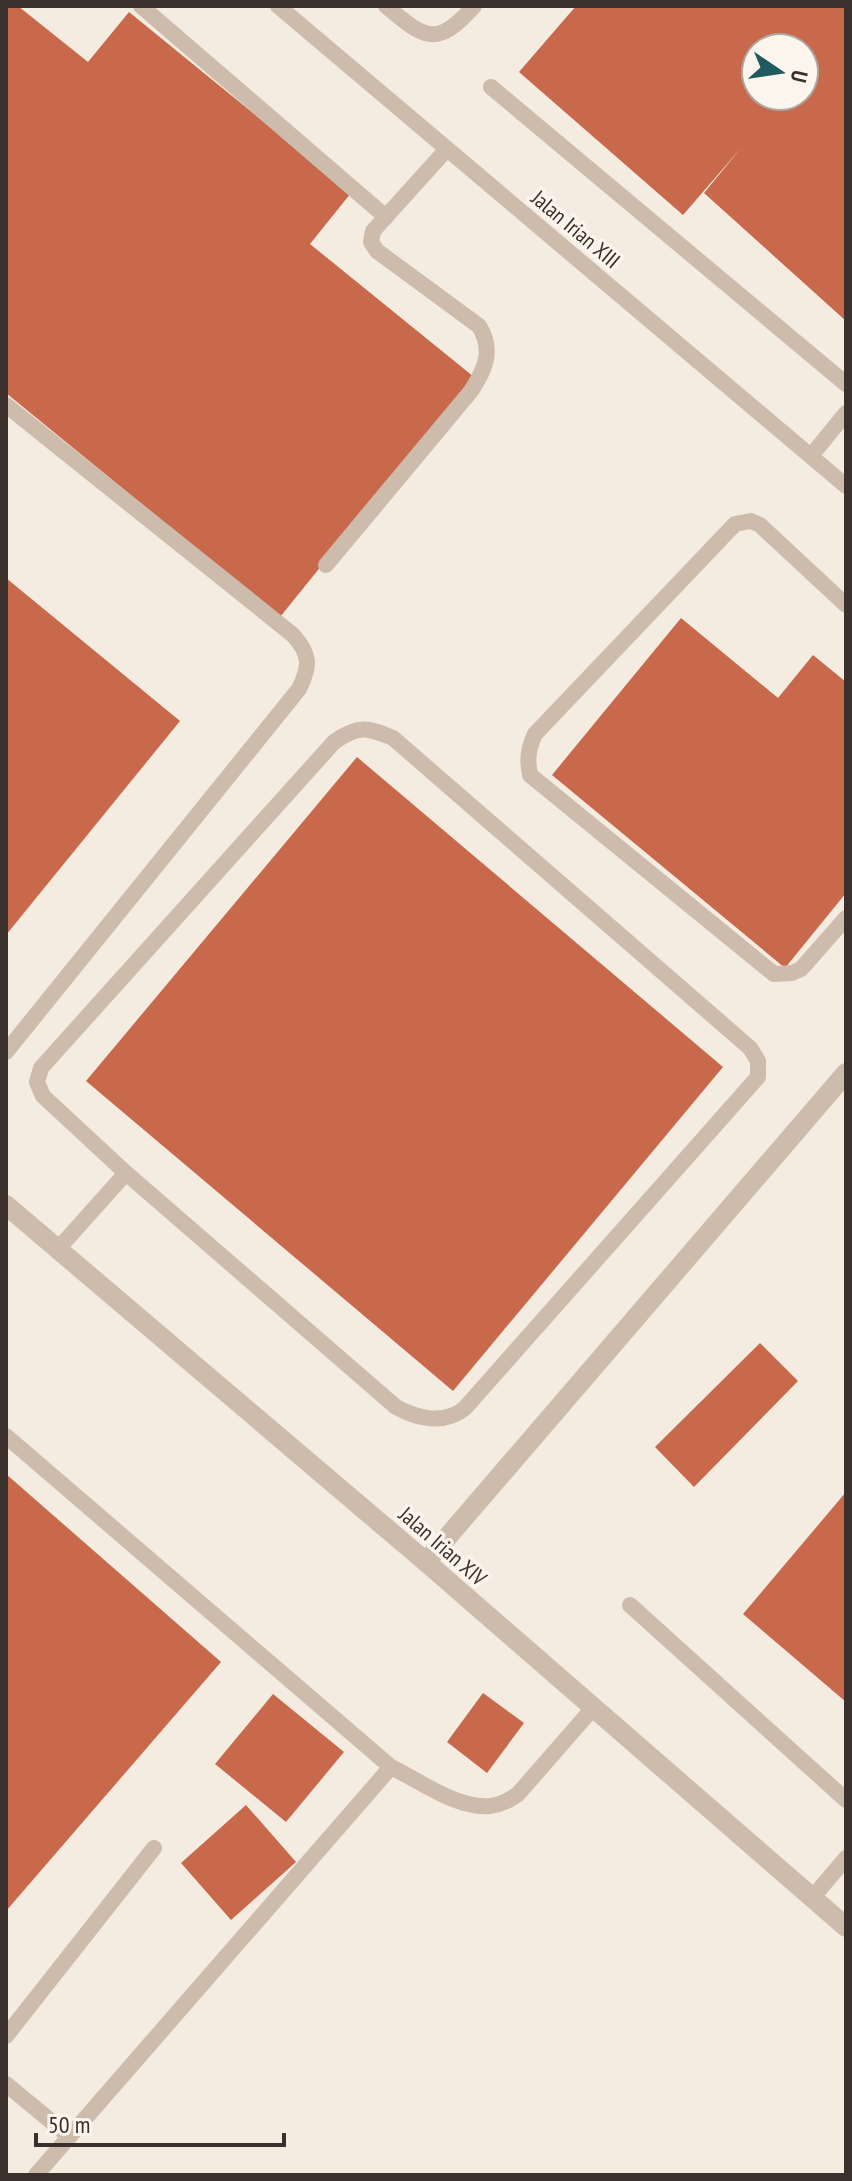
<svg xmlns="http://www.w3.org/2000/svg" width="852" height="2181" viewBox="0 0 852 2181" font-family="'PT Sans Narrow',sans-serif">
	<rect width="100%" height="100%" fill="#f4ebe1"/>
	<g fill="#c8694b" fill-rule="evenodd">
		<polygon points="6,6 18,6 88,62 129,12 351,193 310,244 474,377 280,617 6,393"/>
		<path d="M576,6H846V321L704,193L741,148L683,215L519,72ZM756,48H804V96H756Z"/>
		<polygon points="6,578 180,721 6,935"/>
		<polygon points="681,618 778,698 813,655 846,682 846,893 785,968 552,775"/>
		<polygon points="357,757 723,1067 453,1391 86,1081"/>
		<polygon points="760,1343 798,1381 694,1487 655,1447"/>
		<polygon points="6,1474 221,1662 6,1911"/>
		<polygon points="846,1492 846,1702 743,1614"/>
		<polygon points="483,1693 524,1723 487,1773 447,1742"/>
		<polygon points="273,1694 344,1752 286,1822 215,1764"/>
		<polygon points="246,1805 296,1862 231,1920 181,1863"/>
	</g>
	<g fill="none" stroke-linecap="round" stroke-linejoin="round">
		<g stroke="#cdbbac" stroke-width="16">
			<polyline points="141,6 386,217"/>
			<polyline points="278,6 846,486"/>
			<path d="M386,6C425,39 437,48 474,6"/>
			<polyline points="491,87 846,384"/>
			<path d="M6,405L293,635C310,654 311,665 299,689L6,1052"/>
			<polyline points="811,456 846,413"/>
			<path d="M326,565L471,391C485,370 494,350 479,326L377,251L371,242L373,231L447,149"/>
			<path d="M846,605L760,525L751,521L735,524L535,734C528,749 527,760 530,775L774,974L792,973L801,969L846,918"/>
			<path d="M58,1249L126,1173L43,1096L37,1082L41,1068L334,742C358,725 367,727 393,738L750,1048L758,1061V1077L465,1408C445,1425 418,1419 396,1407L126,1173"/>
			<path d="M6,1436L391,1767C420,1781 457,1809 490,1806C501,1805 509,1800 518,1794L594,1707"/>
			<polyline points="630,1605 846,1800"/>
			<polyline points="813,1897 846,1858"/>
			<polyline points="6,2036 154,1848"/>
			<polyline points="6,2084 69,2136"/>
			<polyline points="36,2175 391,1767"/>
		</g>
		<g stroke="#cdbbac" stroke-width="20">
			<polyline points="6,1205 426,1562 846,1927"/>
			<polyline points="426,1562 846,1073"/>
		</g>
	</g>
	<g text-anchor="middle" stroke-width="7" stroke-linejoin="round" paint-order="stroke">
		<g font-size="22" fill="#3b302b" stroke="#fbf5ee">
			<text transform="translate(576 229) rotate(40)" y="8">Jalan Irian XIII</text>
			<text transform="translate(443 1546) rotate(41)" y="8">Jalan Irian XIV</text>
		</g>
	</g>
	<rect width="852" height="2181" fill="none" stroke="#3b302b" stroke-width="16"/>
	<g transform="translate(780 72) rotate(103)"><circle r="38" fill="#fbf5ee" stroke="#aea6a0" stroke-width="2"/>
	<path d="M0-6L14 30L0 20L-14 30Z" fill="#1f5a5e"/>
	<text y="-12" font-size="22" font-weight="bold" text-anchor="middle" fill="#3b302b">U</text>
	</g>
	<path d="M36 2133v12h248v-12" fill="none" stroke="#3b302b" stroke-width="4"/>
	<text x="48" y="2133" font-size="24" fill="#3b302b" stroke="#fbf5ee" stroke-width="6" paint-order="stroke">50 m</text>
</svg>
